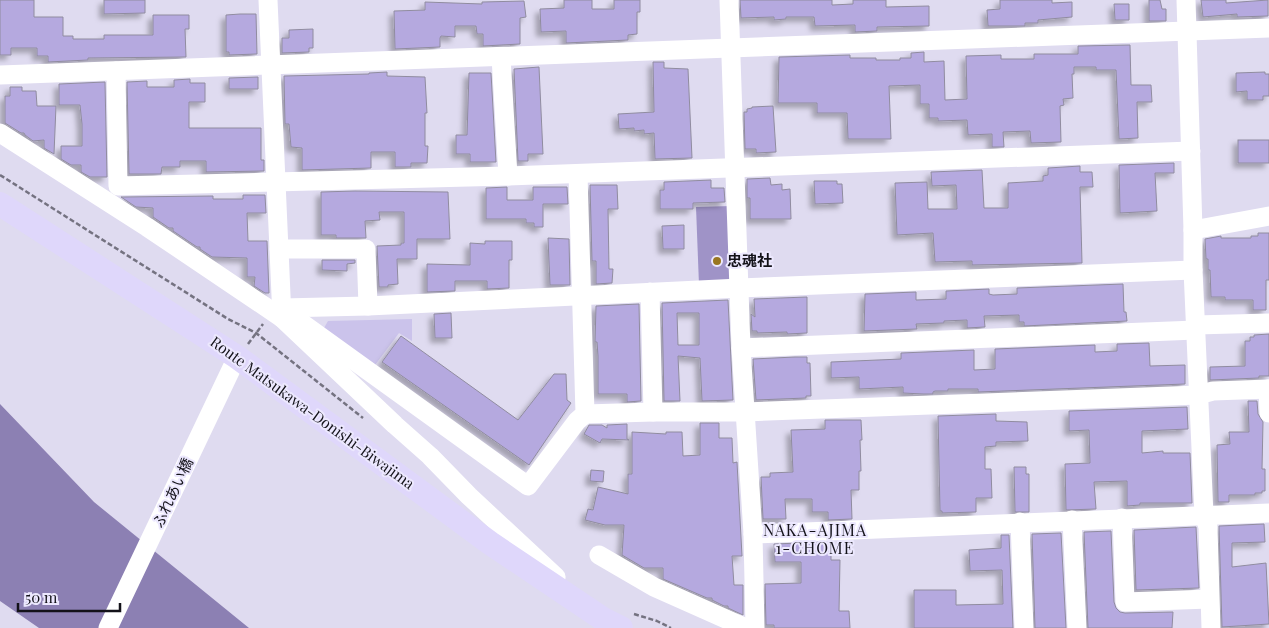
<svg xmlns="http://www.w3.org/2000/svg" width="1269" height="628" viewBox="0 0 1269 628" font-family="'Playfair Display','Noto Sans JP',serif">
	<defs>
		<filter id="shadow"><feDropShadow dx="-4.5" dy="4.5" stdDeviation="2.5" flood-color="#0004"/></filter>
	</defs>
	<rect width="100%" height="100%" fill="#dfdbf0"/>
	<polygon fill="#cbc3eb" points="412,319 412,341 399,333 375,365 324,328 328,321"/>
	<polygon fill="#9f93c7" points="732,206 735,279 699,285 696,207"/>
	<polygon fill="#8c80b3" points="0,404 94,502 249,628 39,628 0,601"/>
	<g fill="#b5a9df" stroke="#908c9f" fill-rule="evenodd" filter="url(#shadow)">
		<polygon points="0,0 34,0 34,17 63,17 63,36 73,36 73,39 104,39 104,35 153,35 153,15 189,15 189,29 185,29 186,57 88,58 88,60 48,62 48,56 37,56 37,48 11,48 11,55 0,55"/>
		<polygon points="104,0 145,0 145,13 104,14"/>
		<polygon points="564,0 592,0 592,9 614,9 614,0 640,0 640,12 637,12 637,34 628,35 628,40 566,43 566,31 541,32 540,9 564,8"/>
		<polygon points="740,0 832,0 832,5 853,4 853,0 886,0 886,7 929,6 929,26 877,27 877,31 855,32 855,25 815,26 814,17 786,17 786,19 774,20 774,17 741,18"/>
		<polygon points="1000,0 1052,0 1052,3 1072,2 1072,17 1038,20 1038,23 1025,23 1025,26 988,26 987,10 1000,9"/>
		<polygon points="1149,0 1160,0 1162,9 1166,9 1166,21 1149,21"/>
		<polygon points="1201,0 1226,0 1226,3 1268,0 1268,16 1237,17 1237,14 1203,17"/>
		<polygon points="524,1 526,17 520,18 520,44 483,46 483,34 477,34 476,26 455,26 455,37 441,36 440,38 440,47 395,49 394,11 425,10 425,2 482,4 482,2"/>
		<polygon points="1114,4 1129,4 1129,20 1115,20"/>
		<polygon points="240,14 256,14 257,54 229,55 229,52 226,52 226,15"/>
		<polygon points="313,29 313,48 309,48 309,52 282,53 282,38 289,38 289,30"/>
		<polygon points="1130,45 1131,85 1151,85 1152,102 1137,102 1138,138 1119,139 1116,70 1096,70 1096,67 1074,67 1074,74 1072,74 1073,98 1063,99 1064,105 1060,106 1061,142 1031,143 1030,131 1003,132 1004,147 992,147 992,134 968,135 967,120 938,121 938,118 929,118 929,104 920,104 920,85 889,86 891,139 848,139 847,113 817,113 817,103 778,103 779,57 850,55 850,58 876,58 876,60 900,60 900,58 911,58 911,53 924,52 924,62 944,61 945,100 967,99 966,56 1001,55 1001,59 1034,59 1034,54 1078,54 1078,46"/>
		<polygon points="653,62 664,62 664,68 688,69 692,158 655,159 654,133 644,134 644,130 634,131 634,128 619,129 618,114 654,112"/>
		<polygon points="539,67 543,154 528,154 528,161 518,161 514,69"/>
		<polygon points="387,72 387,76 425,77 427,113 425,113 425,146 428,146 427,163 411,163 411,167 395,167 395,152 371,152 371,168 302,170 302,148 291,147 289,124 285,124 284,76 369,74 369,73"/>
		<polygon points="1265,72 1265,74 1269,74 1269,96 1263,96 1263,100 1247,100 1247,91 1236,92 1236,73"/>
		<polygon points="469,73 491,73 496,162 470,162 470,154 456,154 456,135 467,135"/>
		<polygon points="258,77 258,89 229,89 229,78"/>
		<polygon points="190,79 190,83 205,83 205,102 189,102 189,128 261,128 261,160 264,160 264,171 206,172 206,161 180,161 180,167 162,167 161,174 129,174 127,82 147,81 147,87 174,87 174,80"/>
		<polygon points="105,82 107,177 90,177 81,172 81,165 71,165 61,159 61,146 82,146 82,124 80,105 59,105 59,84"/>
		<polygon points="10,87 22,87 22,91 36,91 37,106 56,106 54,154 44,148 44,140 33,141 25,135 24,133 21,133 5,123 5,96 10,96"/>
		<polygon points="773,106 776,152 756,153 756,149 745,149 744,112 747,112 747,109 752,108 752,107"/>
		<rect x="1238" y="140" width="31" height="23"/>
		<polygon points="1174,163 1174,173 1155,173 1157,211 1120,213 1119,165"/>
		<polygon points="1080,166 1080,172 1092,172 1093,187 1080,187 1082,263 972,265 972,261 935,262 933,233 897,235 895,183 927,182 928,209 957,209 956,185 932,186 931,172 982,170 984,208 1008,208 1008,183 1043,181 1043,176 1048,175 1048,168"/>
		<polygon points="770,178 771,185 782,184 782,190 790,189 791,219 750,219 750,198 747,198 747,179"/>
		<polygon points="711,180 711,188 724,188 725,202 693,203 693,209 660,209 660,190 664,190 664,182"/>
		<polygon points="814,181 837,181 837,184 842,184 843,203 815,204"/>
		<polygon points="590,185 617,185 618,209 608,209 609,269 613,269 612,283 596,284 596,261 592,261"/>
		<polygon points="507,187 507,200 533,200 533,187 567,187 568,204 543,204 543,227 534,227 534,223 526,223 526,219 486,219 486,188"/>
		<polygon points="355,191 448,192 450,239 417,239 417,259 397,259 398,284 388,285 388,287 379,287 377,246 401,245 401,243 404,243 404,212 379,212 380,220 365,221 366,238 336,238 336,235 321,235 321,192"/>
		<polygon points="243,195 265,195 266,213 247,213 248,241 267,241 269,293 265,293 254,286 255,277 247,277 247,258 212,257 200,249 200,247 197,247 173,231 173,228 169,228 153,217 153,208 136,207 121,197 213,196 213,199 243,199"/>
		<polygon points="684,225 684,249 663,249 662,226"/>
		<polygon points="1258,233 1269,233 1269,280 1266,280 1266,310 1253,310 1253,300 1225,300 1225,297 1211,297 1210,270 1208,270 1208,259 1206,259 1205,239 1221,236 1221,238 1251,238 1251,236 1258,236"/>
		<polygon points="548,238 569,239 570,285 550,285"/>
		<polygon points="485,241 512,241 512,260 509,260 509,288 487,289 487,281 455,281 455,291 427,292 427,264 470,265 470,243 485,244"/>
		<polygon points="322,260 355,260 355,263 347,264 347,271 322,270"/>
		<polygon points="1123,284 1124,312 1126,312 1127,321 1024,326 1024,322 1019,322 1019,315 984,316 985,327 967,328 967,320 944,321 944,323 916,324 917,329 864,331 865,294 916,292 916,300 946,299 946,291 989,289 989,294 993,295 1017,294 1017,288"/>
		<polygon points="807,297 807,333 787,334 787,332 757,333 757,331 752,331 751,314 755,317 754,299"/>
		<path d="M728,300L733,400L702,401L700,358L678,356L680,401H664L662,303ZM677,313H699V345H678Z"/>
		<polygon points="639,304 641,401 627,402 627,394 598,394 598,356 597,342 595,342 596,306"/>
		<polygon points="451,313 452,338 435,338 434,314"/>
		<polygon points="1269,334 1269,376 1259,376 1259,378 1210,380 1210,367 1245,366 1245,341 1250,341 1250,337 1254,337 1254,335"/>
		<polygon points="401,336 518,420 554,374 566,374 567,400 571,403 529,465 382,362"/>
		<polygon points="1149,343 1150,366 1185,365 1185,384 978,392 978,389 948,389 948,391 935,391 933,392 933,394 923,394 903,393 903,387 859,389 859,377 831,378 831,362 901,359 901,353 974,350 974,370 995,369 995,349 1095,345 1095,352 1117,351 1117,344"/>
		<polygon points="795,357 807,357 807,363 810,363 811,396 806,396 806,398 756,400 753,359"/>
		<polygon points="1248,401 1257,401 1258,414 1263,422 1262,469 1265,469 1265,491 1262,491 1262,493 1255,493 1255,495 1229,495 1229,502 1218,502 1217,445 1230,444 1229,432 1249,432"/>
		<polygon points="1187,407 1188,429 1142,431 1142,453 1163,451 1163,453 1190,453 1192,503 1140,503 1140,505 1127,506 1127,481 1094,482 1096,509 1066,510 1065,464 1090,463 1089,430 1069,431 1069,411"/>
		<polygon points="996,414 996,421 1027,422 1028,441 996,442 996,446 985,447 985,469 991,469 992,498 976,498 976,512 942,513 942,511 940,511 938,416"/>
		<polygon points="825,420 861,420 862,440 860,440 861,471 859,471 859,490 851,490 852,519 828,520 828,512 812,512 812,499 785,499 786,519 763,519 761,477 770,477 770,473 793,472 791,430 825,429"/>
		<polygon points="700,423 719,423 719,438 732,438 733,463 737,462 742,556 732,556 734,585 743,585 743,615 728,608 728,606 724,606 712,600 712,598 707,598 663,579 663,568 644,568 622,555 624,525 605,525 585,520 588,509 593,510 598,487 628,494 628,474 632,474 632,432 666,434 666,432 682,432 683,456 700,455"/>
		<polygon points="627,424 627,439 629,440 602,439 600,443 584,434 589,425 602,425 607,428 607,425"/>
		<polygon points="1014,467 1026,467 1026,474 1029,474 1029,512 1015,512"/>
		<polygon points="591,470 604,471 603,482 590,481"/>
		<polygon points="1264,524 1265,542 1232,543 1232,567 1266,563 1269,624 1222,627 1219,526"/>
		<polygon points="1196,527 1199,588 1136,590 1134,530"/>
		<polygon points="1111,531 1114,602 1116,608 1120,612 1125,613 1173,612 1172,628 1088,628 1084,532"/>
		<polygon points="1061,533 1066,628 1035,628 1032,534"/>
		<polygon points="1001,535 1009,535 1013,628 914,628 914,590 956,590 956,605 1003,604 1002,570 970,571 969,550 1001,548"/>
		<polygon points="826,542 826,546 831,546 831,560 840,560 839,611 849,611 850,628 774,628 774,625 766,625 765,584 801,583 801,562 775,562 774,544"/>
	</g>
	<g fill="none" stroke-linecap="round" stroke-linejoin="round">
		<g stroke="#747280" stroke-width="2.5" stroke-dasharray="5 2.5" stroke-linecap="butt">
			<polyline points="0,175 228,319 256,333 363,418"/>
			<polyline points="248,344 263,324"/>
			<polyline points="634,614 657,621 671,628"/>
		</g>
		<g stroke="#fff" stroke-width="19">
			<polyline points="268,0 282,318 395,425 430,456 469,496 556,577 555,580"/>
			<polyline points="729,0 741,348 753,534 755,628"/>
			<polyline points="1186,0 1193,230 1193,270 1204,515 1208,527 1211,628"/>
			<polyline points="501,57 508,176"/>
			<polyline points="116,71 118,186 508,176 1191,151"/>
			<polyline points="0,75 1269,28"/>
			<polyline points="0,133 147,227 282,318"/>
			<polyline points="1193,230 1269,216"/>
			<polyline points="279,249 366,249 368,306"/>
			<polyline points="650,292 653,412"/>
			<polyline points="282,308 368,306 740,288 1193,270"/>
			<polyline points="299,321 528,486 577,421 585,414 578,174"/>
			<polyline points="1196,325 1269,323"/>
			<polyline points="741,348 1196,330"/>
			<polyline points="1268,389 1269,413"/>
			<polyline points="585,414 653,412 745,412 1198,395 1213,391 1269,389"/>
			<polyline points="1122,518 1125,602 1209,599"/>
			<polyline points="1072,520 1077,628"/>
			<polyline points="1020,522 1024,628"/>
			<polyline points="753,534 1269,513"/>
			<polyline points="599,555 654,587 746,628"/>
			<polyline points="108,628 237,357"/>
		</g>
		<polyline stroke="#dfd7fb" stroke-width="24" points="0,204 237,357 490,543 603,619 621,628"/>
	</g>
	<circle fill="#997620" stroke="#ece8fe" stroke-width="2" cx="717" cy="261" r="5"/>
	<g text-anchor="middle" stroke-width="4" stroke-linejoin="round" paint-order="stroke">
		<g font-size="15" font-weight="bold" fill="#131219" stroke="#ece8fe" text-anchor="start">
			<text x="727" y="266">忠魂社</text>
		</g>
		<g font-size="15" fill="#131219" stroke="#ece8fe">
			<text transform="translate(312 413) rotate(36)" y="5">Route Matsukawa-Donishi-Biwajima</text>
			<text transform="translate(173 493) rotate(-65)" y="5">ふれあい橋</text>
		</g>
		<g font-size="16" letter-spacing="1" fill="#131219" stroke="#ece8fe">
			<text x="815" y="536">NAKA-AJIMA<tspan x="815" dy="18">1-CHOME</tspan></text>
		</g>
	</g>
	<path d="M18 603v8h102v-8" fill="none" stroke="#131219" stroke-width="2.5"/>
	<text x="25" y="603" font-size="15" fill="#131219" stroke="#ece8fe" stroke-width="4" paint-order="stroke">50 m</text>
</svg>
